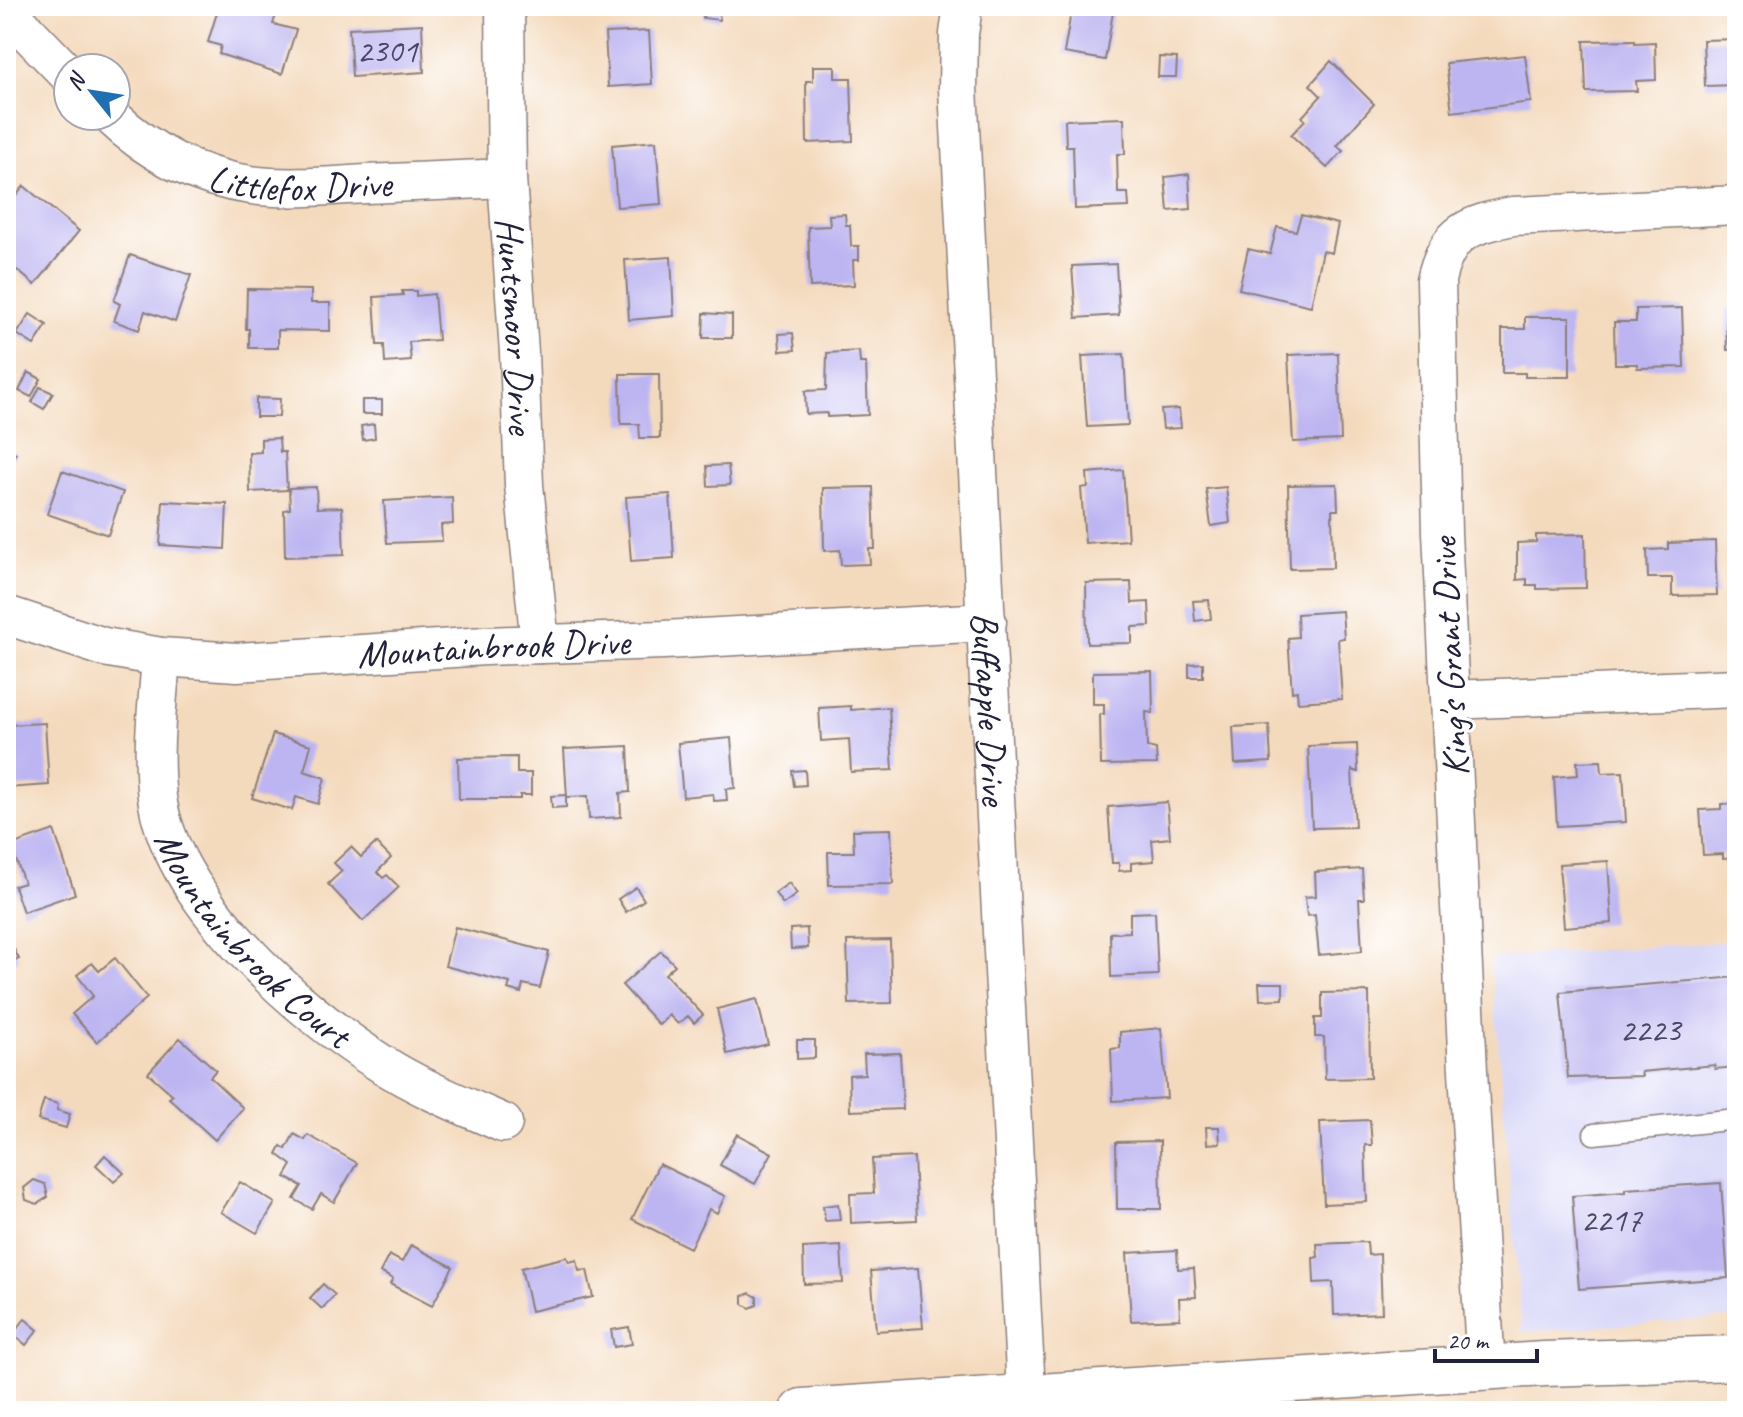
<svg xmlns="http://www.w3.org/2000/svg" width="1743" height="1417" viewBox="0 0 1743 1417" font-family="Caveat,sans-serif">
	<rect width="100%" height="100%" fill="#fff"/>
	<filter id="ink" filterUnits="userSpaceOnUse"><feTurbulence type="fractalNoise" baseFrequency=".0125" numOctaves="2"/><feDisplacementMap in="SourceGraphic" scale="16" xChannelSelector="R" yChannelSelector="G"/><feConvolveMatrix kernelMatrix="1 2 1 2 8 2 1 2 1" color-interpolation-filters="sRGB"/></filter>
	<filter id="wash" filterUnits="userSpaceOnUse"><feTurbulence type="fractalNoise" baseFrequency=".006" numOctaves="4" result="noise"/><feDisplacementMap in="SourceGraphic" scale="32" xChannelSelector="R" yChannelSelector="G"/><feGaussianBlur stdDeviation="1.8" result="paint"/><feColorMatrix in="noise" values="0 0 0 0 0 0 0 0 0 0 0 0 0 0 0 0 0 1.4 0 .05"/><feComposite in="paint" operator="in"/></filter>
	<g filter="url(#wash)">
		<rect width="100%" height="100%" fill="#f4dabd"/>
		<polygon fill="#d8d7f8" points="1737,941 1737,1317 1522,1332 1491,958"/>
		<g id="blocks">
			<g fill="#bdb5f1">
				<polygon points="219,6 246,13 248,6 279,6 273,24 296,30 282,74 219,54 221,46 208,42"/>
				<polygon points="705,6 721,6 719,20 703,18"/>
				<polygon points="1072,6 1114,6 1105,60 1064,53"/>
				<polygon points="422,24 424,72 352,77 349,28"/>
				<polygon points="649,31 652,84 608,87 605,33"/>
				<polygon points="1737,39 1737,85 1705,86 1703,40"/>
				<polygon points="1635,40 1635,43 1655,42 1656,80 1636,81 1637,91 1586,92 1584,41"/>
				<polygon points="1525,55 1531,102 1452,112 1446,63"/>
				<polygon points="1159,57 1177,58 1176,77 1158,77"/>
				<polygon points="1331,61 1374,104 1337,146 1343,151 1327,168 1291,135 1305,120 1302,117 1321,96 1310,85"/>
				<polygon points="813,66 835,66 835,78 851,78 853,141 807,143 806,81 813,81"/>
				<polygon points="1124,118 1125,154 1117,154 1118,193 1128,193 1129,207 1075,209 1073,146 1066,146 1065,120"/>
				<polygon points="656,141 661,204 617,207 612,145"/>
				<polygon points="1189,174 1191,209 1168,211 1165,177"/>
				<polygon points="24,186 79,231 35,285 6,261 6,209"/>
				<polygon points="845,214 846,225 850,225 851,246 859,246 859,260 853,260 854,285 810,287 808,227 830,226 829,215"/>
				<polygon points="1301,215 1338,224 1332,253 1323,251 1311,306 1239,289 1248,249 1270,254 1277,227 1296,231"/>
				<polygon points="130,255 191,275 175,322 145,311 139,330 114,321 120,304 114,301"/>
				<polygon points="671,257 674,316 629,320 625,260"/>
				<polygon points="1116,264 1119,315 1076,318 1072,266"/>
				<polygon points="247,289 311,290 311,303 330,303 330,331 278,330 278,348 249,348 249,329 246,329"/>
				<polygon points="402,291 416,291 416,296 434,294 438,340 409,342 411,361 385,363 384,345 377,345 374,297 403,295"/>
				<polygon points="1682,308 1684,367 1637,368 1637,364 1615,364 1614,322 1636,322 1636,309"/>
				<polygon points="1726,309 1737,309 1737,349 1727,350"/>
				<polygon points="704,313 732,315 732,338 703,338"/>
				<polygon points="30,314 47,325 34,345 17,334"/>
				<polygon points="1525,317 1570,317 1570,377 1525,377 1525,373 1502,373 1502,329 1525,329"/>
				<polygon points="793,333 795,350 780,351 779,334"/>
				<polygon points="859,351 860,363 866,363 868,415 827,417 827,413 806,414 805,391 826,390 827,353"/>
				<polygon points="1338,353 1341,440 1293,442 1288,355"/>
				<polygon points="1124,354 1128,425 1087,427 1082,356"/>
				<polygon points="28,372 41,379 31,397 19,391"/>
				<polygon points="620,374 659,374 660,438 640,438 639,424 621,424"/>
				<polygon points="40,387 53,393 44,409 32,402"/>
				<polygon points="256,398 280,399 279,417 256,417"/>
				<rect x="362" y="400" width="20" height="14"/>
				<polygon points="1179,409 1181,428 1163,429 1161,410"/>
				<polygon points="374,424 375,438 363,440 361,426"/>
				<polygon points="279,438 280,452 285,452 287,490 250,492 249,453 261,452 261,439"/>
				<polygon points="6,447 16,453 6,468"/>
				<polygon points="728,465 730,485 708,486 707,466"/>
				<polygon points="1123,470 1128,540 1085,543 1081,488 1088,487 1087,473"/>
				<polygon points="62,471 123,492 108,535 47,514"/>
				<polygon points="1337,484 1338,510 1332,510 1333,568 1290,569 1288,485"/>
				<polygon points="316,487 317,508 342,507 344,555 285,557 284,510 290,509 289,488"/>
				<polygon points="873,487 875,549 869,549 870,564 841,565 840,550 824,551 823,488"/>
				<polygon points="1226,487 1230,523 1211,526 1206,489"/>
				<polygon points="670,494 674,558 631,561 626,497"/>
				<polygon points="452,497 453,524 441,525 442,541 387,543 384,501"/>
				<polygon points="163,501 227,504 225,549 160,545"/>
				<polygon points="1585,534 1586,588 1537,589 1537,585 1527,585 1527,579 1517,580 1517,543 1536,542 1536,535"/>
				<polygon points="1715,541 1717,595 1672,596 1672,578 1648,578 1647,550 1668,549 1668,543"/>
				<polygon points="1131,582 1132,603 1149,602 1150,626 1132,627 1132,643 1087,644 1086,583"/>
				<polygon points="1209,600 1211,619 1195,621 1193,601"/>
				<polygon points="1342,611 1344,638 1338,639 1342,699 1298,702 1297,691 1292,692 1288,638 1298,637 1297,614"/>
				<polygon points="1203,663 1203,677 1189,677 1189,664"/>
				<polygon points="1152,671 1153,713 1146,712 1147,747 1156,749 1157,764 1101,765 1100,714 1104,714 1104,704 1093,704 1093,672"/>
				<polygon points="851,706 851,710 889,707 893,770 851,772 849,739 821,741 819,708"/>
				<polygon points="45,723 49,785 6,788 6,725"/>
				<polygon points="1269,725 1271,762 1235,764 1233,727"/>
				<polygon points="273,734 311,745 304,771 325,778 318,804 296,797 292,810 252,798"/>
				<polygon points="731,738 735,788 726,789 727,800 714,801 713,794 683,797 678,743"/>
				<polygon points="1357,744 1358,772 1352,770 1355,827 1312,828 1308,746"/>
				<polygon points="628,746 630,792 620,793 621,817 589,819 588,796 567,797 564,749"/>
				<polygon points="517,757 517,773 531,773 531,795 520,795 520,799 459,799 458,758"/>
				<polygon points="1601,761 1602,773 1623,772 1626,822 1557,826 1554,777 1578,775 1577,762"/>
				<polygon points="805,770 806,785 794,786 792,771"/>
				<polygon points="566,795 566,807 552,808 551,796"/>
				<polygon points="1167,802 1170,838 1152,840 1154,861 1131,863 1131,870 1119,871 1119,863 1112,863 1108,807"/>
				<polygon points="1721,804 1737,804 1737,858 1723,859 1723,854 1703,855 1700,810 1721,809"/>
				<polygon points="891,829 893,884 829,885 828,852 854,852 853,830"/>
				<polygon points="54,830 75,894 23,912 14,886 24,883 11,845"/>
				<polygon points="376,843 391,858 377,872 383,878 387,875 399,887 363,921 328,884 342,871 334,863 351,847 361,857"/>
				<polygon points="1608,861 1612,923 1564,927 1559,864"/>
				<polygon points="1362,869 1364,899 1359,899 1362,951 1319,955 1315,915 1307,916 1305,897 1316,896 1315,872"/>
				<polygon points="789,883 797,894 783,904 775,893"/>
				<polygon points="636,887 644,900 626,912 618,899"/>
				<polygon points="1155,912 1158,975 1111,977 1110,933 1130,932 1130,913"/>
				<polygon points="455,927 549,952 540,988 523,984 521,993 508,989 510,983 445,966"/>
				<polygon points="807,928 808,948 791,949 790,929"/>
				<polygon points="6,933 19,959 6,965"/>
				<polygon points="890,940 892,1003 849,1004 847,941"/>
				<polygon points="661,951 675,965 665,974 703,1015 694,1023 688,1016 678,1024 669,1015 659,1025 622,985"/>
				<polygon points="115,958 147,998 97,1042 72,1014 93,996 77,975 92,963 99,971"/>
				<polygon points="1737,977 1737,1067 1715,1069 1715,1065 1641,1072 1642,1076 1568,1078 1560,992"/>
				<polygon points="1259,983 1283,983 1283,999 1260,1000"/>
				<polygon points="1369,992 1370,1078 1325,1079 1324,1037 1315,1037 1315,1018 1322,1018 1322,993"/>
				<polygon points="757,999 768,1044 727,1054 717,1009"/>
				<polygon points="1161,1028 1167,1098 1113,1101 1111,1049 1120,1048 1120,1032"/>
				<polygon points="180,1038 216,1070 210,1077 243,1108 215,1140 169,1098 173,1095 148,1073"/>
				<polygon points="797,1040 815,1040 815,1058 797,1059"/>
				<polygon points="900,1053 903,1109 850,1111 849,1075 865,1074 864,1054"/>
				<polygon points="44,1100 58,1104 57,1110 70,1114 66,1128 38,1120"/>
				<polygon points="1370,1120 1372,1145 1365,1145 1367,1202 1324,1204 1320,1122"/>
				<polygon points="1206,1127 1219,1127 1220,1143 1207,1144"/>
				<polygon points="294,1134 305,1140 308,1135 357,1163 334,1202 321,1194 312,1209 294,1199 302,1186 285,1177 292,1165 277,1154 281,1146 286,1149"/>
				<polygon points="737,1134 772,1153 755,1184 720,1165"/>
				<polygon points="9,1138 10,1165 6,1165 6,1139"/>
				<polygon points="1160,1141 1161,1209 1117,1209 1116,1142"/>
				<polygon points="105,1155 124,1173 114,1182 96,1165"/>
				<polygon points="914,1157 917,1220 851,1223 850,1194 874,1193 872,1159"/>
				<polygon points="659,1164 725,1196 717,1213 709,1209 690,1248 632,1219"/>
				<polygon points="34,1180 45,1184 48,1197 37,1204 26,1200 24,1188"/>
				<polygon points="240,1182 275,1203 257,1233 221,1212"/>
				<polygon points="1721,1183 1728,1278 1579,1289 1572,1196 1625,1192 1625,1189"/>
				<polygon points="838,1204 840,1220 825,1221 823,1206"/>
				<polygon points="1367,1242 1368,1255 1380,1254 1382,1313 1334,1315 1333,1282 1314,1283 1313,1258 1318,1257 1317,1244"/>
				<polygon points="411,1245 453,1267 432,1306 390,1284 393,1279 380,1272 389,1255 402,1262"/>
				<polygon points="841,1246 843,1283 804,1284 803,1248"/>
				<polygon points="1177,1250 1178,1269 1194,1268 1196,1297 1179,1298 1180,1319 1131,1321 1127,1253"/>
				<polygon points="567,1257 569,1262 577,1260 579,1271 587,1270 593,1297 531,1311 521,1268"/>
				<polygon points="918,1268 923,1328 876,1331 871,1271"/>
				<polygon points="323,1284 335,1295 322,1309 310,1298"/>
				<polygon points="750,1293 757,1297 757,1305 750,1308 743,1304 743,1296"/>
				<polygon points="25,1319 38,1330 26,1345 13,1334"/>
				<polygon points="629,1327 632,1344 614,1347 611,1330"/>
			</g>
		</g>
	</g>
	<g filter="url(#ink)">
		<use href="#blocks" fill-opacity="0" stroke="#8b7e7c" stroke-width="2"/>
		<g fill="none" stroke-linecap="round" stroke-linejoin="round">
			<defs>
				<polyline id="lane" points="1594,1134 1737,1119"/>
				<g id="street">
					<path id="s1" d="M505,6L507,178L519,353L524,485L540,644"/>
					<path id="s2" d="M963,6L959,34L958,88L1027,1411"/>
					<polyline points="6,10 68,74"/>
					<path id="s3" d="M111,116C148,152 198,178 251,185C288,190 329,186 366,184C413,182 460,180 507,178"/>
					<path id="s4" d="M6,615L104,647L161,657L237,662L485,646L664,640L987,622"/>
					<path id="s5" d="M161,657C158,703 151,751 157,797C171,900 298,1011 382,1064C420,1088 462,1105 503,1123"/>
					<polyline points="1451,700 1737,688"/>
					<path d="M1486,1368L1468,1071L1442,533L1436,280C1447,232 1468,225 1513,216L1737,205"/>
				</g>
				<polyline id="primary" points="802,1411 1544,1364 1737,1358"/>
			</defs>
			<use href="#lane" stroke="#8b7e7c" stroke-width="23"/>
			<use href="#street" stroke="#8b7e7c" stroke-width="41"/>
			<use href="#primary" stroke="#8b7e7c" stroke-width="47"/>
			<use href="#lane" stroke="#fff" stroke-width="20"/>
			<use href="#street" stroke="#fff" stroke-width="38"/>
			<use href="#primary" stroke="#fff" stroke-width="44"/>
		</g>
	</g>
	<g text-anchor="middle" stroke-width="6" stroke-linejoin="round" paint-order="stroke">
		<g font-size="34" fill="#494768">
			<text x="387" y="62">2301</text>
			<text x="1650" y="1041">2223</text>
			<text x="1611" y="1231">2217</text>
		</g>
		<g font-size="38" fill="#22223b" stroke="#fff">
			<text dy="13" stroke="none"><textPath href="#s3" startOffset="208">Littlefox Drive</textPath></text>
			<text dy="13" stroke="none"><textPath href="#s1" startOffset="320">Huntsmoor Drive</textPath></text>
			<text dy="13" stroke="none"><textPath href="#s4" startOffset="494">Mountainbrook Drive</textPath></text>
			<text transform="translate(1449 657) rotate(-93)" y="13">King's Grant Drive</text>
			<text dy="13" stroke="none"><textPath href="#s2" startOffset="704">Buffapple Drive</textPath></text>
			<text dy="13" stroke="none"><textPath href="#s5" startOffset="316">Mountainbrook Court</textPath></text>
		</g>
	</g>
	<rect width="1743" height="1417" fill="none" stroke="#fff" stroke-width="32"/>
	<g transform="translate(92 92) rotate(300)"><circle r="38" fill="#ffffff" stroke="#a7a7b1" stroke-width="2"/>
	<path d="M0-6L14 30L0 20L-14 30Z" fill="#1f6fb2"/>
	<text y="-12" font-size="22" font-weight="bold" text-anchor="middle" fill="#22223b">N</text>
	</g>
	<path d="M1435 1349v12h102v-12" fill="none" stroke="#22223b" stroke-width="4"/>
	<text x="1447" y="1349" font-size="24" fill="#22223b" stroke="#ffffff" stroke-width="6" paint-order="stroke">20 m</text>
</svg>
